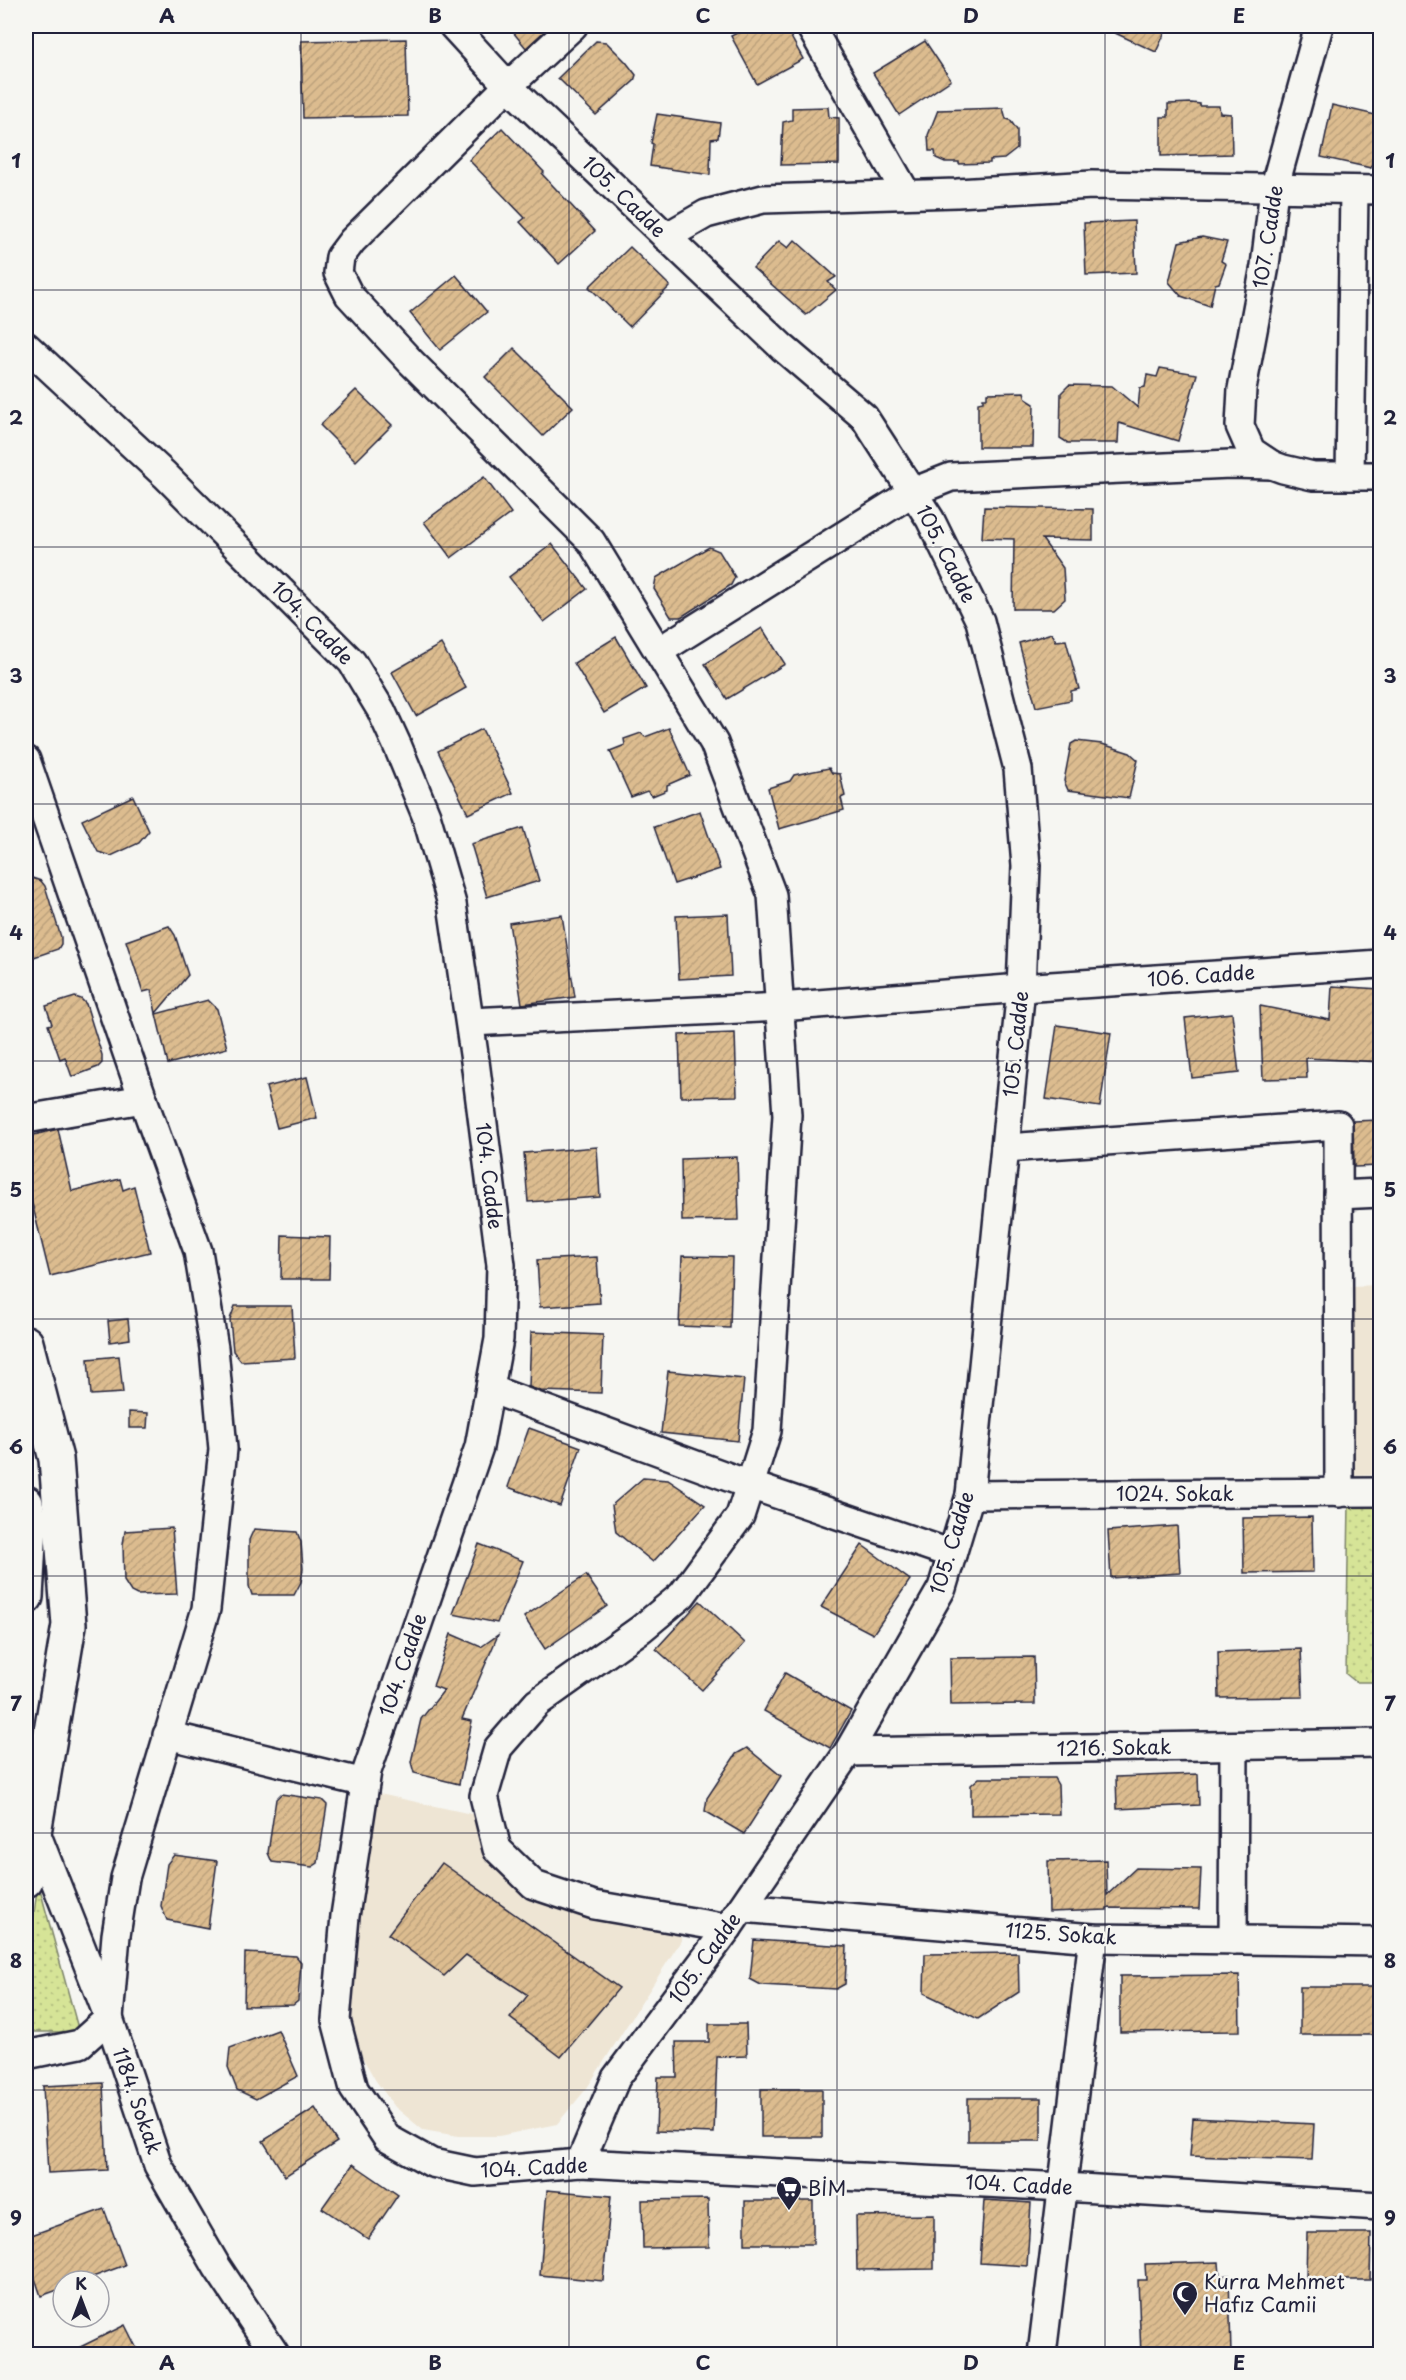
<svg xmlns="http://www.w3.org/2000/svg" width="1406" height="2380" viewBox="0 0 1406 2380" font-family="'Playpen Sans',sans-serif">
	<defs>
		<pattern id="green-dots" width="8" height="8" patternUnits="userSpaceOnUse" patternTransform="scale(1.5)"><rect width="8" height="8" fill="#d6e497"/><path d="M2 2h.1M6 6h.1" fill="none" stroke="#b7c383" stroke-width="1.8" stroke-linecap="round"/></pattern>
		<pattern id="building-hatch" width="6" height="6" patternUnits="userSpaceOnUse" patternTransform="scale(1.5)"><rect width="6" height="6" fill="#dcbc8f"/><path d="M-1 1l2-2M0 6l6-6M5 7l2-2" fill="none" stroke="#bca17c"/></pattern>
	</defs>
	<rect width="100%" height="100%" fill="#f6f6f2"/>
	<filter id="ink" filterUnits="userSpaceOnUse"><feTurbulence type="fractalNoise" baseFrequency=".0167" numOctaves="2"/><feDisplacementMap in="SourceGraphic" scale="12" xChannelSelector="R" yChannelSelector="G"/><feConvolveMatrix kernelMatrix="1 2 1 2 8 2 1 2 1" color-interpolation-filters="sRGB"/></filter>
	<g filter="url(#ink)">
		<g fill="#eee5d4">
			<polygon points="1380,1285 1380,1475 1352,1476 1351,1286"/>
			<polygon points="375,1793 476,1815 491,1862 514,1885 548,1906 595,1918 676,1930 682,1939 587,2088 557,2124 499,2136 458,2136 423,2130 395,2107 376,2081 354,2043 350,1997 353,1943"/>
		</g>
		<g fill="url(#green-dots)" stroke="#7c8369" stroke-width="1.5">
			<polygon points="1349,1504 1380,1504 1380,1682 1356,1682 1346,1674"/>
			<polygon points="38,1882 79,2032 26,2032 26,1975"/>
		</g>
		<g fill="url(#building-hatch)" stroke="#22223b" stroke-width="1.5">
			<polygon points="508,26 550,26 526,48"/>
			<polygon points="751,26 785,26 803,59 757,84 731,36"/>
			<polygon points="1100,26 1168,26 1156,52"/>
			<polygon points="406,39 408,116 303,118 301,41"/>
			<polygon points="596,41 606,42 626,62 636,75 634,81 596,115 558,78"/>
			<polygon points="925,41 951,80 899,115 873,73"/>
			<polygon points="1168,104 1191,103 1200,104 1200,106 1219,106 1220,113 1231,114 1232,154 1161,156 1161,117 1168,117"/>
			<polygon points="1332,105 1380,116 1371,168 1321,157"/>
			<polygon points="828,107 829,117 839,118 839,164 781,165 783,122 792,120 792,108"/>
			<polygon points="1003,108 1006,119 1010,120 1017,130 1017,149 1004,159 990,160 990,163 959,164 959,162 945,162 936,158 935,151 929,151 928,135 938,110"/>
			<polygon points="657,114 720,123 718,138 711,139 710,175 650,166 653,144 651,143"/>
			<polygon points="502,128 544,172 542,174 595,231 559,264 520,222 525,218 469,160"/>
			<polygon points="1134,221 1136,273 1086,275 1084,223"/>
			<polygon points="1202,237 1227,242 1221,261 1226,264 1219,283 1215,284 1210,306 1181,296 1169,282 1179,242"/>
			<polygon points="795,240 836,277 828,282 836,290 806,315 753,268 779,241 788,248"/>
			<polygon points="630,247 670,286 630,327 589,287"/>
			<polygon points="456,275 487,312 440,350 410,313"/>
			<polygon points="514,348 573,407 543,436 485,377"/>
			<polygon points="1160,368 1197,374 1178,441 1119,423 1118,443 1068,443 1060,438 1061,393 1069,385 1112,386 1138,408 1140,388 1145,387 1147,375 1157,377"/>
			<polygon points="356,390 392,425 356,461 320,425"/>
			<polygon points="1024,392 1026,399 1034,404 1033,447 978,447 978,403 983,402 983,398 987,398 987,393"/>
			<polygon points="484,477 511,513 451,558 424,522"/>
			<polygon points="984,507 1093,509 1093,540 1042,539 1063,568 1065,599 1054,609 1013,609 1014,539 982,538"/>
			<polygon points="552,544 587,589 544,622 509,577"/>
			<polygon points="709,547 719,551 735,577 731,585 681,617 671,617 654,589 656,578"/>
			<polygon points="762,628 785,664 727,699 705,664"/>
			<polygon points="1052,633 1056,641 1066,640 1079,689 1071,691 1071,700 1036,707 1019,643"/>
			<polygon points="616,637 646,688 604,713 574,663"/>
			<polygon points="441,644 466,688 416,716 392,672"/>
			<polygon points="669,728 690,775 667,785 667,790 652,796 647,791 631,797 610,751 625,745 624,739 641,733 645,737"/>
			<polygon points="482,729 513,793 468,814 438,751"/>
			<polygon points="1076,741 1102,744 1130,753 1138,760 1129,798 1068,790 1064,781 1071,744"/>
			<polygon points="829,768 832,773 840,774 845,796 841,798 844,810 779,829 768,788 790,781 794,775"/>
			<polygon points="133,796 149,831 139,843 111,856 98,852 82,820"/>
			<polygon points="700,811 720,869 674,884 654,827"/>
			<polygon points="523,828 539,881 487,897 471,844"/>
			<polygon points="26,876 41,881 45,886 61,937 61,944 58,949 31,958 26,942"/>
			<polygon points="728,914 731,976 679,979 676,916"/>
			<polygon points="562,915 575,997 522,1004 509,923"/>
			<polygon points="169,926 175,935 188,975 156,1013 151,990 143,992 126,941"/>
			<polygon points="1332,986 1380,989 1380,1062 1306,1058 1307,1078 1263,1079 1260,1006 1330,1020"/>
			<polygon points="75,997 81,999 86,1004 102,1055 102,1063 98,1067 72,1077 65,1057 60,1059 48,1025 52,1024 46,1006"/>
			<polygon points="208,1000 217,1009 227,1048 168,1064 156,1014"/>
			<polygon points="1232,1013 1239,1073 1192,1078 1185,1018"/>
			<polygon points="1057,1025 1111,1033 1100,1107 1046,1099"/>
			<polygon points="735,1033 737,1096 681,1097 679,1035"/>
			<polygon points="307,1077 317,1118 277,1128 266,1087"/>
			<polygon points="1380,1120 1380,1166 1354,1167 1353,1121"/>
			<polygon points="58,1129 72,1191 120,1179 123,1190 134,1186 150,1252 50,1276 29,1191 26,1192 26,1137"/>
			<polygon points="597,1147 600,1197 528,1202 524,1153"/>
			<polygon points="737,1157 739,1220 682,1221 681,1159"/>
			<polygon points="282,1235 330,1237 329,1279 281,1279"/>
			<polygon points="682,1256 732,1257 730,1328 679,1326"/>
			<polygon points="597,1257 600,1303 540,1307 537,1260"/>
			<polygon points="235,1306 292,1306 295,1358 241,1361 233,1351 230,1319"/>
			<polygon points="128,1319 130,1339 110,1342 108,1321"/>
			<polygon points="531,1332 603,1335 601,1393 541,1391 529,1387"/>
			<polygon points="119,1356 123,1393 91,1395 88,1359"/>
			<polygon points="668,1371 744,1379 738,1441 661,1433"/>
			<polygon points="129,1412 148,1413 147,1428 129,1428"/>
			<polygon points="529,1428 581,1447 560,1506 508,1487"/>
			<polygon points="643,1478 668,1480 705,1505 653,1562 616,1532 612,1505"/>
			<polygon points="1312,1517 1313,1572 1244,1573 1243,1518"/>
			<polygon points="1177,1526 1180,1573 1111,1578 1108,1531"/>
			<polygon points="172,1528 177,1594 137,1595 131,1592 124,1581 123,1545 125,1531"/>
			<polygon points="254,1529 297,1532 301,1542 303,1569 301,1582 294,1595 252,1595 249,1586 249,1540"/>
			<polygon points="479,1544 523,1561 497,1623 453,1614"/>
			<polygon points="862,1545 910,1580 873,1634 821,1607"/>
			<polygon points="586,1575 607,1606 545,1649 524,1617"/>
			<polygon points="700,1601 745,1643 702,1690 656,1649"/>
			<polygon points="451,1634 481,1647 498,1635 462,1719 472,1721 459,1784 414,1773 411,1762 421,1719 444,1690 433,1686"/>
			<polygon points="1301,1649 1303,1697 1219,1698 1218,1652"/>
			<polygon points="1034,1657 1035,1704 951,1705 950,1658"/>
			<polygon points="785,1673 851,1711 830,1748 764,1711"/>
			<polygon points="747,1748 781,1776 744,1834 705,1811 707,1798 736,1754"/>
			<polygon points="1198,1774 1199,1805 1117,1809 1116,1777"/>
			<polygon points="979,1778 1054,1778 1058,1785 1059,1814 971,1815 971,1785"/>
			<polygon points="281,1794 322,1800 327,1805 318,1863 312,1867 272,1862 268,1853 276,1799"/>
			<polygon points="174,1855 217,1861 208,1928 167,1920 161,1906 167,1864"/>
			<polygon points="1106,1860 1107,1895 1136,1868 1201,1869 1199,1909 1107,1908 1107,1910 1049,1912 1048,1861"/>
			<polygon points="442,1863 619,1988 561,2057 510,2018 528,1995 466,1955 444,1976 388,1934"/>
			<polygon points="754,1940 847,1946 845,1984 836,1989 761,1985 750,1979"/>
			<polygon points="245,1953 296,1956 301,1962 298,2001 293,2005 244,2006"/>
			<polygon points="1018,1953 1019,1992 978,2019 924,1993 925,1954"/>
			<polygon points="1239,1975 1240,2031 1120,2032 1120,1976"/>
			<rect x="1300" y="1987" width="80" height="48"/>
			<polygon points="709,2024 746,2024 747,2056 717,2057 714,2133 656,2131 658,2077 677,2077 676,2042 709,2042"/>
			<polygon points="278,2030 298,2076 256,2099 237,2090 228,2067 230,2048"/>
			<polygon points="103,2083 107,2170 48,2173 43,2086"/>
			<rect x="761" y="2089" width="61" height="48"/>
			<rect x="968" y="2098" width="73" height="43"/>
			<polygon points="315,2108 337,2142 285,2176 263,2141"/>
			<polygon points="1193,2118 1314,2124 1312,2160 1190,2156"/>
			<polygon points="353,2164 398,2195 368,2239 322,2208"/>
			<polygon points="547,2190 611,2196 603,2281 540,2275"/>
			<polygon points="708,2199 709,2247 643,2248 642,2200"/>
			<polygon points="984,2200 1031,2203 1027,2266 980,2263"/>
			<rect x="745" y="2201" width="68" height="43"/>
			<polygon points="104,2209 125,2265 82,2281 63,2281 63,2288 41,2296 26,2252 26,2237"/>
			<polygon points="934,2215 934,2269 857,2270 856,2216"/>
			<polygon points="1307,2233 1371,2233 1370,2280 1306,2280"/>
			<polygon points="1219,2262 1220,2276 1229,2275 1231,2355 1141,2355 1138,2280 1146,2280 1145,2264"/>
			<polygon points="125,2325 140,2355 64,2355"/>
		</g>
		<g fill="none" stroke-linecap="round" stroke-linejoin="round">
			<defs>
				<g id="minor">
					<polyline points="453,26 508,86 782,347 864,417 930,519 980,621 1018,769 1026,866 1021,988 970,1495 942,1588 848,1752 728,1928 616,2078 580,2163"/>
					<polyline points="573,26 508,86 352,241 340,257 338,273 349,295 411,362 591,541 714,743 772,895 787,1115 767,1431 750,1485 740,1516 682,1595 641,1629 537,1703 498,1748 484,1796 497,1849 534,1885 594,1905 728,1928"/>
					<polyline points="810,26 906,193"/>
					<polyline points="1319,26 1274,189 1265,266 1242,389 1240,426 1251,451 1272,465 1283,469 1313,476 1380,476"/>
					<polyline points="666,237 706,214 763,199 957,193 1092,185 1380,190"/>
					<polyline points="26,346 165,475 352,662 381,710 398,747 426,815 452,904 475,1061 501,1265 499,1339 479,1447 367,1771 345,1916 336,2020 354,2089 387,2138 432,2163 475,2172 580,2163 1064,2187 1380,2206"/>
					<polyline points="1350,476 1354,190"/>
					<polyline points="659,651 913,492 951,477 1230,464 1272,465"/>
					<polyline points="26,760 143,1099 26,1119"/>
					<polyline points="470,1022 780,1007 1021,988 1380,964"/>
					<polyline points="1005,1148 1338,1125 1339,1493"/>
					<polyline points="1338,1195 1380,1193"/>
					<polyline points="490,1389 750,1485 952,1554"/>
					<polyline points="970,1495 1380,1492"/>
					<polyline points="167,1735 365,1783"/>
					<polyline points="848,1752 1380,1743"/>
					<polyline points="35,1830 109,2018 158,2165 217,2267 275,2354"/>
					<polyline points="742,1908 1093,1938 1380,1942"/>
					<polyline points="1233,1940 1234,1746"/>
					<polyline points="26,2055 80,2044 109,2018 116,1935 125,1878 206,1609 223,1449 214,1348 198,1251 143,1099"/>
					<polyline points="1042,2354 1093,1938"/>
				</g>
				<g id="major">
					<polyline points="26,1343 56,1459 69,1625 26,1880"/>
					<polyline points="26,1503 30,1524 26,1597"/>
				</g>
			</defs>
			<use href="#minor" stroke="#22223b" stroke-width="32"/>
			<use href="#major" stroke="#22223b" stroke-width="38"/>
			<use href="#minor" stroke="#f6f6f2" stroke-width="27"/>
			<use href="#major" stroke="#f6f6f2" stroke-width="33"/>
		</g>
	</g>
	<path fill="none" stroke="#22223b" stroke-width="1.5" stroke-opacity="0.55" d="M301,26V2354M569,26V2354M837,26V2354M1105,26V2354M26,290H1380M26,547H1380M26,804H1380M26,1061H1380M26,1319H1380M26,1576H1380M26,1833H1380M26,2090H1380"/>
	<defs>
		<symbol id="supermarket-pin" viewBox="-11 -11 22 30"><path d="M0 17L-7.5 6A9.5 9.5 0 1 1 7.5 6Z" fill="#22223b" stroke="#f6f6f2"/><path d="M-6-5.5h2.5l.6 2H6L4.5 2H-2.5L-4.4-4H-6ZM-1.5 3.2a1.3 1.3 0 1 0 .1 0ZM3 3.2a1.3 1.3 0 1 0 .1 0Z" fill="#fff"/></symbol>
		<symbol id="mosque-pin" viewBox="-11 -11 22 30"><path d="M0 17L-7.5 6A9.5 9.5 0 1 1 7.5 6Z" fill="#22223b" stroke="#f6f6f2"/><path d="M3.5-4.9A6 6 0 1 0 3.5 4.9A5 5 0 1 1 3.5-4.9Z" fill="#fff"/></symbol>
	</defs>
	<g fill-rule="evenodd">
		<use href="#supermarket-pin" x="774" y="2174" width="30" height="40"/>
		<use href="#mosque-pin" x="1170" y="2279" width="30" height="40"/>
	</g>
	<g text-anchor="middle" stroke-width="5" stroke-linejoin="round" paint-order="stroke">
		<g font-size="20" fill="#22223b" stroke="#f6f6f2">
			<text transform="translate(624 197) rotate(44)" y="7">105. Cadde</text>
			<text transform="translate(1268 237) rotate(-81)" y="7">107. Cadde</text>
			<text transform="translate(946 554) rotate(63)" y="7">105. Cadde</text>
			<text transform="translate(312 623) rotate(46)" y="7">104. Cadde</text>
			<text transform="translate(1201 976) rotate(-4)" y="7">106. Cadde</text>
			<text transform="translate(1016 1044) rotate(-84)" y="7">105. Cadde</text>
			<text transform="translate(489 1176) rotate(83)" y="7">104. Cadde</text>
			<text x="1175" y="1501">1024. Sokak</text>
			<text transform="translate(952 1543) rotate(-73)" y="7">105. Cadde</text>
			<text transform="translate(403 1665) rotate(-71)" y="7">104. Cadde</text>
			<text transform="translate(1114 1748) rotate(-1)" y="7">1216. Sokak</text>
			<text transform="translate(1061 1934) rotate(4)" y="7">1125. Sokak</text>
			<text transform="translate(705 1958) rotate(-54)" y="7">105. Cadde</text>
			<text transform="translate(137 2101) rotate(71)" y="7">1184. Sokak</text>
			<text transform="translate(534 2168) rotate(-3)" y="7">104. Cadde</text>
			<text transform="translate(1019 2185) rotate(3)" y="7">104. Cadde</text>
		</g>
		<g font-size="20" fill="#22223b" stroke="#f6f6f2" text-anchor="start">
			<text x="808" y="2196">BİM</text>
			<text x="1204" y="2289">Kurra Mehmet<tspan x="1204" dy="23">Hafız Camii</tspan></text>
		</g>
	</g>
	<rect width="1406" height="2380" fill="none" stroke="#f6f6f2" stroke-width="66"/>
	<g transform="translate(81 2299)"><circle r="28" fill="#f6f6f2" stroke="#a1a1a9" stroke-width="1.5"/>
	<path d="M0-4.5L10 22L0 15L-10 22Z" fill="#22223b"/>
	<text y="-9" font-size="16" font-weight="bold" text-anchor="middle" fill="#22223b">K</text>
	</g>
	<rect x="33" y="33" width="1340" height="2314" fill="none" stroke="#22223b" stroke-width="2"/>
	<g font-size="20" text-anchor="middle" font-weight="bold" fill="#22223b">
		<text x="167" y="23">A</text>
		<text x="435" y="23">B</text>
		<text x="703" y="23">C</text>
		<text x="971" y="23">D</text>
		<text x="1239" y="23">E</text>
		<text x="16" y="168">1</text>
		<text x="1390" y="168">1</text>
		<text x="16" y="425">2</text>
		<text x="1390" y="425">2</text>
		<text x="16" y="683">3</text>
		<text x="1390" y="683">3</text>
		<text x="16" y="940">4</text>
		<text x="1390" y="940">4</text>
		<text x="16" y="1197">5</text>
		<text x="1390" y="1197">5</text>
		<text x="16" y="1454">6</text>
		<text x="1390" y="1454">6</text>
		<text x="16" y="1711">7</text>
		<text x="1390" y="1711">7</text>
		<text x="16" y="1968">8</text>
		<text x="1390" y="1968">8</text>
		<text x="16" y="2225">9</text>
		<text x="1390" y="2225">9</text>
		<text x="167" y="2370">A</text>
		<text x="435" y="2370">B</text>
		<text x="703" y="2370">C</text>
		<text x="971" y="2370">D</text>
		<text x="1239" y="2370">E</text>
	</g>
</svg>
